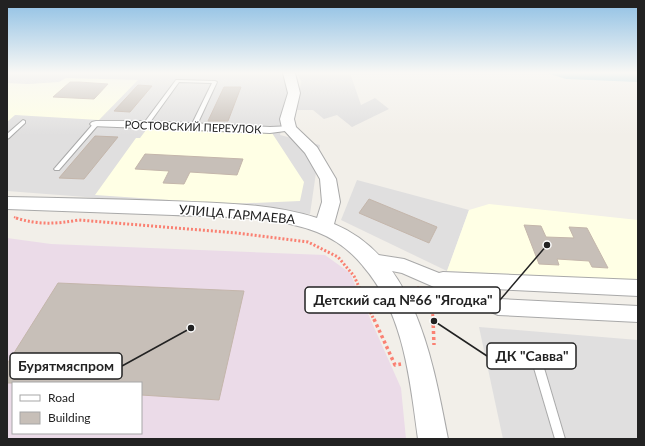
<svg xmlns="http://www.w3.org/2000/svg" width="645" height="446" viewBox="0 0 645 446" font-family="Lato,sans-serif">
	<rect width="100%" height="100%" fill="#f2efe9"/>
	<g fill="#e0dfdf">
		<polygon points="7,73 284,73 291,94 280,135 320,145 310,214 7,191"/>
		<polygon points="297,73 350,73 361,105 375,98 389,109 352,127 337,115 324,119 313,110 297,110 301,81"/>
		<polygon points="357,180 469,210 447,271 341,220"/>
		<polygon points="479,327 638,340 638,439 503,439"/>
	</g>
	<path fill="#ebdbe8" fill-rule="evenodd" d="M7,238L51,244L325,255L350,273L401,388L406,439H7ZM13,383H141V433H13Z"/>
	<g fill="#ffffe5">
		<polygon points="66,78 138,80 99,120 15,115 7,122 7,83 28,84 59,82"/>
		<polygon points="149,126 272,133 304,182 300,201 229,204 95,195 136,138 140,138"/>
		<polygon points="489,204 638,220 638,280 447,271 469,210"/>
	</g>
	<polygon fill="#aad3df" points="547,73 638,73 638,82 566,79"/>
	<g fill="#c7bfb8" stroke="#c4b6ab">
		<polygon points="70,82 79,82 108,84 94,99 53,97"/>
		<polygon points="138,85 152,86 130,112 114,111"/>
		<polygon points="224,87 241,87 228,121 208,121"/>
		<polygon points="95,136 118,137 84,179 59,178"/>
		<polygon points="145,154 243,159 237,175 190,172 184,184 163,183 169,171 135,169"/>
		<polygon points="369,199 437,227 429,243 359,213"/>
		<polygon points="524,225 541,226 546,237 574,238 569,227 587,228 608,268 592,267 589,261 557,259 559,265 539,264"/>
		<polygon points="58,283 244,291 219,400 141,395 141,383 7,383 7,364"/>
	</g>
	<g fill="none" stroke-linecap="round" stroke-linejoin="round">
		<defs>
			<g id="service">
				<polygon points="176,80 215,81 217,82 196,127 192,127 191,126 212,83 179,82 148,125 144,125 144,123"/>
				<polygon points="23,120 25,121 25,123 9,138 7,139 7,134"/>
				<polygon points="96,122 99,124 98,125 59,170 55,170 54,169 55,168 94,123"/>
				<polygon points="539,363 542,365 544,368 565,439 555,439 534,368 536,365"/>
			</g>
			<g id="minor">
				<polygon points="96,121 146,121 270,127 293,126 295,128 293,130 270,133 92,126 90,124 92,122"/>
				<polygon points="372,254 404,259 439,273 443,272 638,280 638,296 473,288 499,299 638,306 638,322 498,315 402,273 366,266 364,261 366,256"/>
			</g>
			<path id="tertiary" d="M283,73H295L300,93L294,119L296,127L317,147L336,179L340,202L334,224C416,258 433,362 448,439H418C410,380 404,313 363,266C351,251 335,239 317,232C272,215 221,217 173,215C118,213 62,211 7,209V197C61,198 115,199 169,201C219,203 269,203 317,218L322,202L320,179L305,153L282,128L280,119L288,93Z"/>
		</defs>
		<use href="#service" stroke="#a9a9a9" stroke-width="2"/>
		<use href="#minor" stroke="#a9a9a9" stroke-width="2"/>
		<use href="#tertiary" stroke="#a9a9a9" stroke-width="2"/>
		<polyline stroke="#fa8072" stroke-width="2" stroke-dasharray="1.5 1.5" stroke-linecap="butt" points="14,217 19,219"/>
		<g stroke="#fa8072" stroke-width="3" stroke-dasharray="2 2" stroke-linecap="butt">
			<path d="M16,218C39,225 55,224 79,220L237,233L308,242L338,257L354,276L374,320"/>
			<path d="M417,287C427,297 433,306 433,320"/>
		</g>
		<g stroke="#fa8072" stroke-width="3.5" stroke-dasharray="3 3" stroke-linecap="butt">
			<polyline points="374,319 395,365 401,364"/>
			<polyline points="433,319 434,345"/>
		</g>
		<use href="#service" fill="#fff" fill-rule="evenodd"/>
		<use href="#minor" fill="#fff" fill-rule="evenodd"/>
		<use href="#tertiary" fill="#fff" fill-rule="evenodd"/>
	</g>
	<linearGradient id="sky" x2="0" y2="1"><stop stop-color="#8fc0e4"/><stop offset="0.54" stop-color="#f9f8f5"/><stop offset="1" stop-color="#f9f8f5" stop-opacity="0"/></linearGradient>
	<rect width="645" height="135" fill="url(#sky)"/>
	<g text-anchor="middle" stroke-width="3" stroke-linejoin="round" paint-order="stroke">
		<g font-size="11" fill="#222" stroke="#fff">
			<text transform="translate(193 127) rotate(2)" y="4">РОСТОВСКИЙ ПЕРЕУЛОК</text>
		</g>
		<g font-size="13" fill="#222" stroke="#fff">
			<text transform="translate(237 214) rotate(5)" y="5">УЛИЦА ГАРМАЕВА</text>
		</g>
	</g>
	<path fill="none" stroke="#222" stroke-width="1.5" d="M547 245L500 300M434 321L487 356M191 328L122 366"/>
	<g fill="#222" stroke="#fff" stroke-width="1.5">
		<circle cx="547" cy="245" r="4"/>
		<circle cx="434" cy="321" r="4"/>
		<circle cx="191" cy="328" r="4"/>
	</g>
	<g fill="#fff" stroke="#222" stroke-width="1.5">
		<rect x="305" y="287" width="195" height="26" rx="4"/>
		<rect x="487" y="343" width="89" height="26" rx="4"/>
		<rect x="10" y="353" width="112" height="26" rx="4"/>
	</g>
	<g font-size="14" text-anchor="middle" font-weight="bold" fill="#222">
		<text x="403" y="305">Детский сад №66 "Ягодка"</text>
		<text x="532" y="361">ДК "Савва"</text>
		<text x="66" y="371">Бурятмяспром</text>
	</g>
	<rect width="645" height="446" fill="none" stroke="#222222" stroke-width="16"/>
	<rect x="12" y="382" width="130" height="52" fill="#ffffff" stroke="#a7a7a7"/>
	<rect x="20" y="395" width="20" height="6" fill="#ffffff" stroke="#a7a7a7"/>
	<text x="48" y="402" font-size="12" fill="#222222">Road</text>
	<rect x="20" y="412" width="20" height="12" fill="#c7bfb8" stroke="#a7a7a7"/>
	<text x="48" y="422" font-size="12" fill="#222222">Building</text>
</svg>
